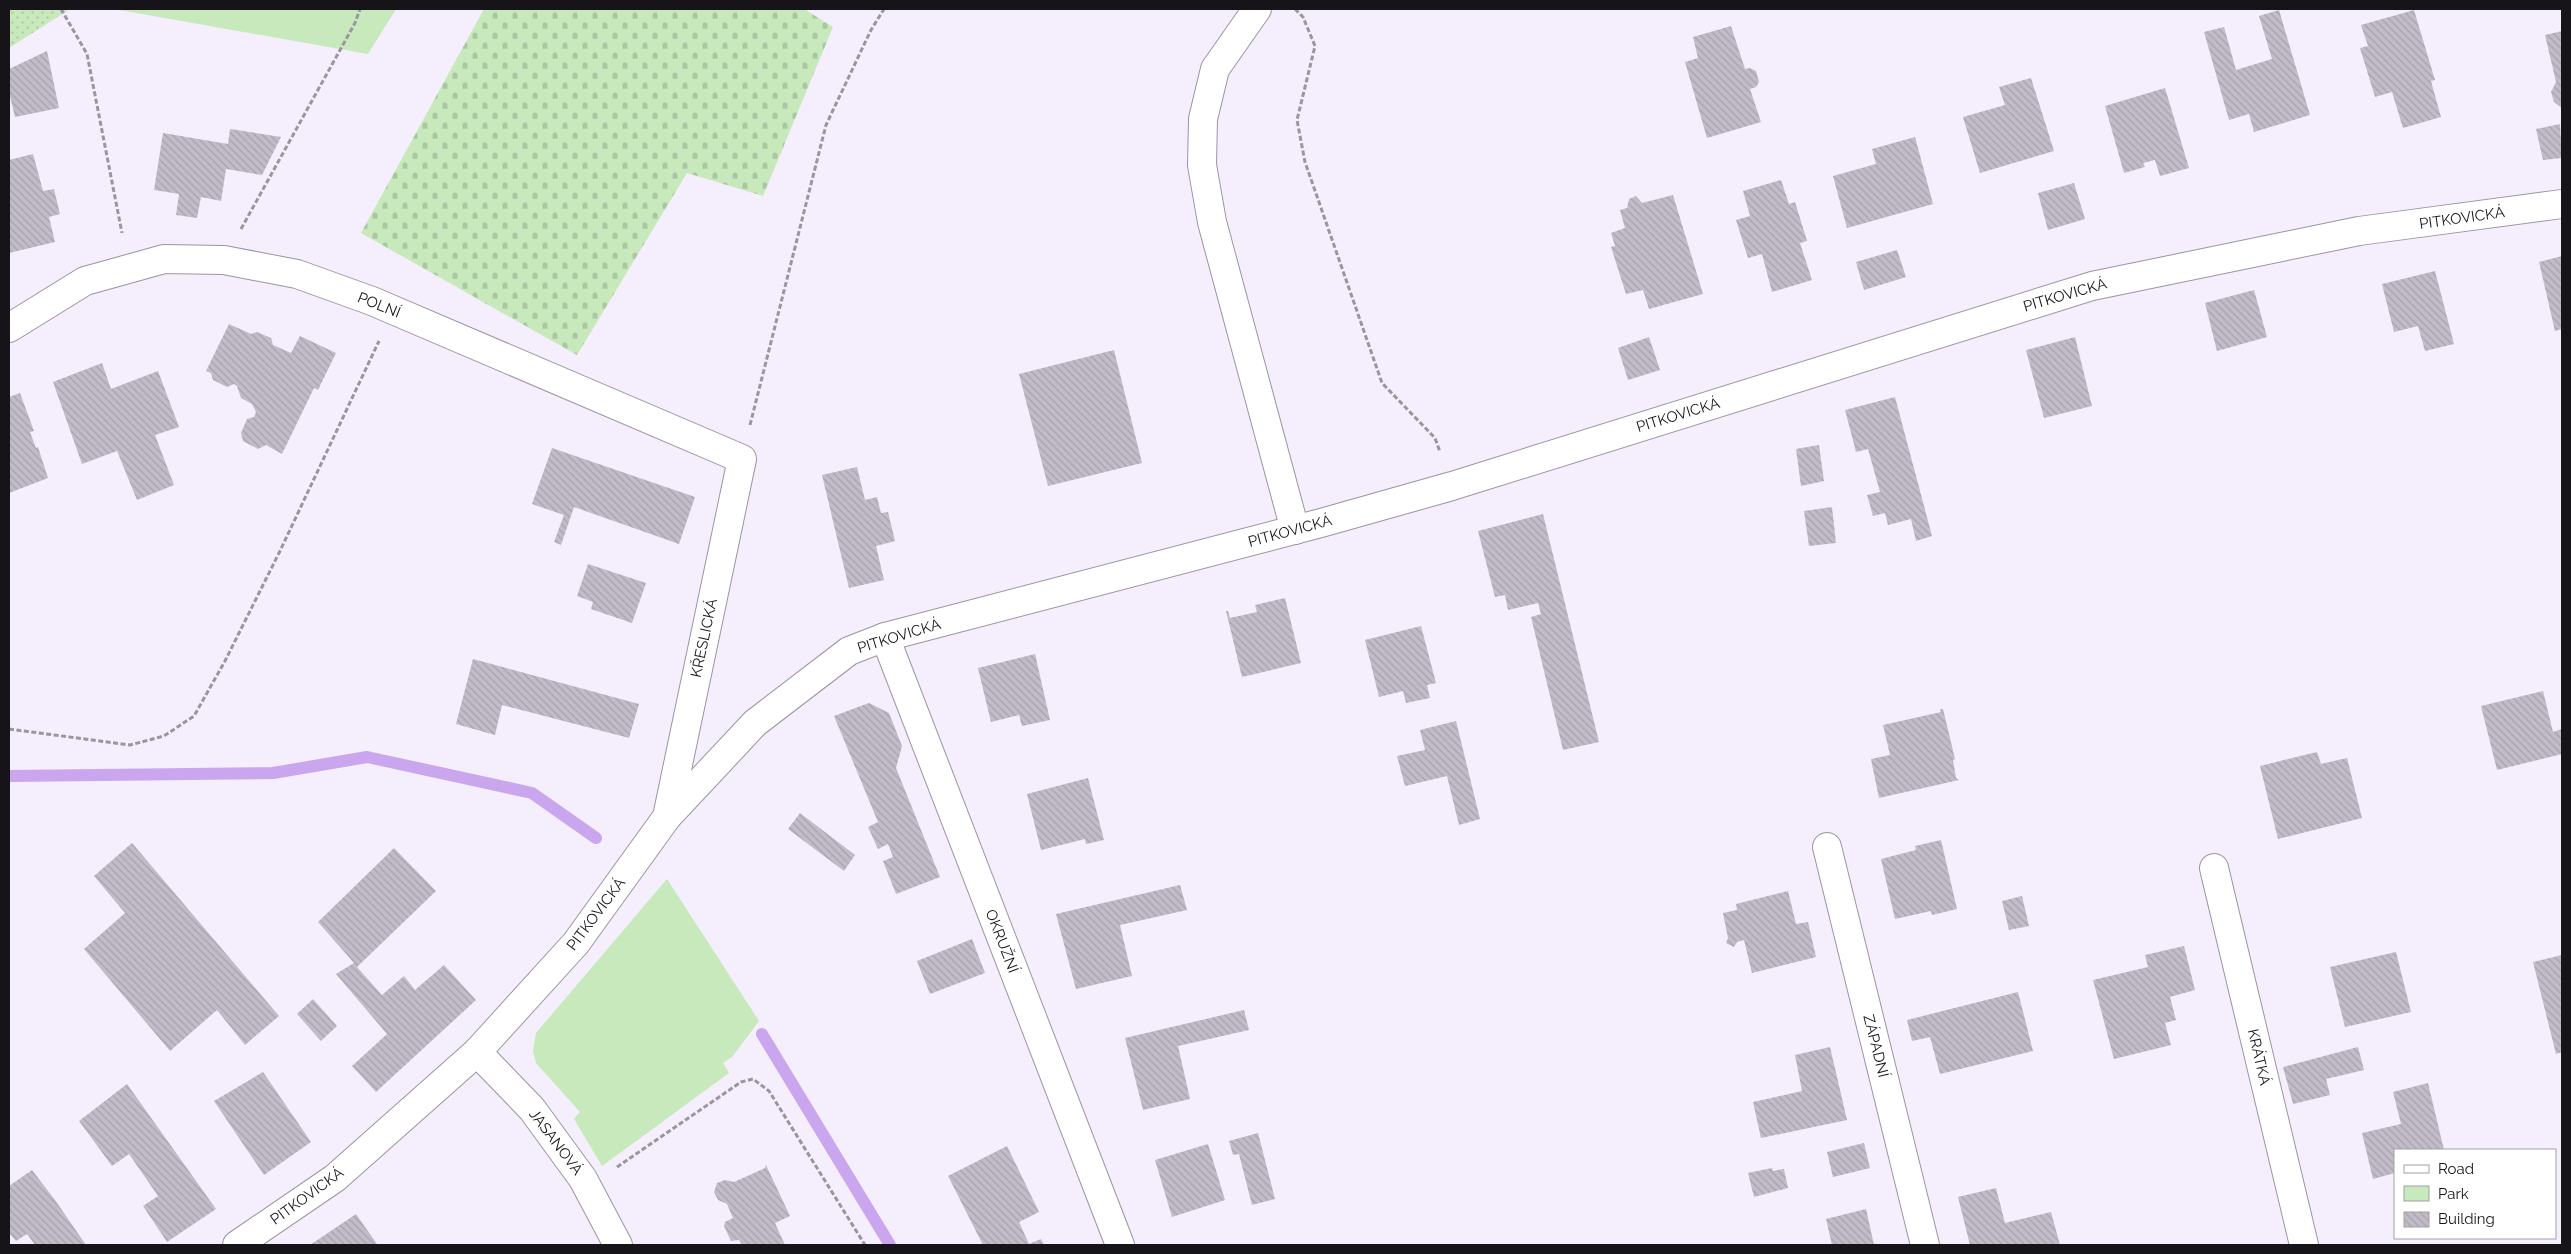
<svg xmlns="http://www.w3.org/2000/svg" width="2571" height="1254" viewBox="0 0 2571 1254" font-family="Raleway,sans-serif">
	<defs>
		<pattern id="grass-dots" width="8" height="8" patternUnits="userSpaceOnUse" patternTransform="scale(1.25)"><rect width="8" height="8" fill="#c7e9bc"/><path d="M2 2h.1M6 6h.1" fill="none" stroke="#aac7a1" stroke-width="1.8" stroke-linecap="round"/></pattern>
		<pattern id="cemetery-stones" width="16" height="16" patternUnits="userSpaceOnUse" patternTransform="scale(1.25)"><rect width="16" height="16" fill="#c7e9bc"/><path d="M2 7V4a2 2 0 0 1 4 0v3zM10 15v-3a2 2 0 0 1 4 0v3z" fill="#aac7a1"/></pattern>
		<pattern id="building-back-hatch" width="6" height="6" patternUnits="userSpaceOnUse" patternTransform="scale(1.25)"><rect width="6" height="6" fill="#c2bcc9"/><path d="M-1 5l2 2M0 0l6 6M5-1l2 2" fill="none" stroke="#a6a1ac"/></pattern>
	</defs>
	<rect width="100%" height="100%" fill="#f5eefc"/>
	<polygon fill="url(#grass-dots)" points="9,9 70,9 9,48"/>
	<polygon fill="url(#cemetery-stones)" points="484,9 804,9 833,27 763,196 687,173 577,355 361,233"/>
	<g fill="#c7e9bc">
		<polygon points="114,9 396,9 368,54"/>
		<polygon points="667,879 759,1021 732,1057 723,1063 729,1073 602,1166 574,1119 580,1112 536,1063 533,1051 536,1033"/>
	</g>
	<g fill="none" stroke-linecap="round" stroke-linejoin="round">
		<g stroke="#c9a6ed" stroke-width="12">
			<polyline points="9,776 273,773 367,757 532,793 596,838"/>
			<polyline points="762,1034 890,1245"/>
		</g>
	</g>
	<g fill="url(#building-back-hatch)">
		<polygon points="2279,10 2310,115 2254,132 2249,114 2229,120 2204,32 2224,27 2236,70 2272,59 2259,16"/>
		<polygon points="2414,10 2435,80 2431,81 2441,117 2403,128 2392,92 2375,97 2360,48 2368,46 2361,25"/>
		<polygon points="1731,26 1745,69 1750,68 1756,71 1759,82 1756,87 1750,89 1761,122 1707,138 1685,62 1698,58 1693,37"/>
		<polygon points="2562,31 2562,108 2554,102 2551,92 2556,82 2545,35"/>
		<polygon points="47,51 59,108 15,117 9,92 9,69"/>
		<polygon points="2031,78 2054,151 1980,173 1963,117 2005,105 1999,87"/>
		<polygon points="2165,88 2189,168 2160,176 2155,160 2143,163 2145,167 2124,173 2105,106"/>
		<polygon points="2560,124 2562,158 2543,160 2536,129"/>
		<polygon points="230,129 281,137 262,175 226,169 221,201 201,197 197,218 176,215 179,194 154,190 163,133 228,144"/>
		<polygon points="1915,137 1933,204 1847,228 1833,176 1876,164 1872,149"/>
		<polygon points="33,154 43,191 54,189 60,214 49,217 55,242 9,253 9,160"/>
		<polygon points="1781,180 1789,204 1795,202 1807,241 1800,243 1812,280 1772,292 1762,254 1748,258 1736,220 1750,216 1743,191"/>
		<polygon points="2074,183 2085,219 2048,230 2038,193"/>
		<polygon points="1673,195 1703,294 1649,309 1643,290 1626,294 1611,247 1615,246 1611,233 1625,228 1620,210 1627,208 1629,199 1636,196 1642,203"/>
		<polygon points="1897,250 1906,277 1864,290 1856,262"/>
		<polygon points="2562,256 2562,329 2555,331 2539,262"/>
		<polygon points="2435,271 2454,344 2425,351 2418,326 2394,332 2382,284"/>
		<polygon points="2254,290 2267,337 2217,351 2205,303"/>
		<polygon points="229,324 251,334 257,332 271,338 273,345 291,353 300,336 336,353 318,390 314,388 282,454 266,445 258,449 243,441 241,433 247,419 254,417 256,412 252,404 241,398 237,386 234,384 227,387 213,380 211,373 206,371"/>
		<polygon points="1649,337 1660,370 1628,380 1618,348"/>
		<polygon points="2075,337 2092,406 2044,418 2026,350"/>
		<polygon points="1114,350 1142,463 1048,486 1019,374"/>
		<polygon points="102,363 111,389 158,371 179,427 155,435 174,485 137,500 117,451 82,464 53,382"/>
		<polygon points="20,393 34,431 30,432 36,448 38,447 48,478 9,493 9,397"/>
		<polygon points="1895,397 1932,536 1916,541 1911,519 1888,525 1885,513 1873,516 1867,495 1880,492 1868,449 1856,452 1845,410"/>
		<polygon points="1819,445 1824,481 1801,486 1796,449"/>
		<polygon points="552,448 695,497 679,544 574,507 561,545 554,542 564,515 532,504"/>
		<polygon points="857,467 865,500 877,497 881,513 888,512 895,541 876,546 884,580 849,588 822,475"/>
		<polygon points="1832,507 1836,543 1809,546 1804,511"/>
		<polygon points="1543,514 1599,742 1563,750 1531,617 1541,614 1538,603 1508,610 1505,595 1495,597 1478,531"/>
		<polygon points="588,564 646,583 632,623 591,609 593,602 577,596"/>
		<polygon points="1285,598 1301,663 1242,677 1226,611 1228,611 1230,618 1257,612 1255,605"/>
		<polygon points="1421,626 1436,683 1427,685 1430,698 1406,703 1403,691 1379,697 1365,640"/>
		<polygon points="1035,654 1050,720 1022,726 1019,715 991,722 978,668"/>
		<polygon points="473,659 639,704 629,738 502,705 495,735 456,724"/>
		<polygon points="2543,691 2553,732 2562,729 2562,754 2497,770 2481,706"/>
		<polygon points="869,703 889,713 902,746 896,768 940,877 896,894 883,861 893,857 888,844 878,849 868,827 878,822 834,716"/>
		<polygon points="1940,709 1943,709 1955,759 1953,760 1956,778 1959,780 1879,798 1871,759 1890,755 1883,725 1941,712"/>
		<polygon points="1456,721 1480,819 1459,825 1447,776 1405,786 1397,756 1425,750 1420,730"/>
		<polygon points="2317,752 2321,764 2347,758 2362,818 2278,839 2260,766"/>
		<polygon points="1088,778 1104,840 1086,844 1085,839 1041,850 1027,794"/>
		<polygon points="800,813 855,855 844,871 788,829"/>
		<polygon points="1941,840 1957,909 1932,915 1931,911 1895,919 1881,859 1916,850 1915,846"/>
		<polygon points="132,843 279,1016 245,1045 217,1010 170,1051 84,949 125,913 94,876"/>
		<polygon points="394,848 436,891 357,967 382,995 404,976 415,990 444,965 476,1000 376,1092 352,1066 387,1034 336,974 354,963 318,922"/>
		<polygon points="1180,885 1187,910 1120,925 1132,976 1076,989 1056,914"/>
		<polygon points="1788,891 1796,924 1808,922 1816,957 1752,973 1744,940 1737,942 1734,947 1726,943 1728,938 1723,913 1737,910 1736,904"/>
		<polygon points="2022,896 2029,926 2009,930 2002,901"/>
		<polygon points="972,939 985,973 930,994 917,961"/>
		<polygon points="2184,946 2195,990 2170,997 2176,1020 2165,1023 2171,1045 2114,1059 2093,980 2148,967 2145,955"/>
		<polygon points="2396,952 2411,1012 2345,1027 2330,967"/>
		<polygon points="2562,955 2562,1052 2556,1054 2533,962"/>
		<polygon points="2018,992 2033,1051 1940,1074 1930,1037 1912,1041 1907,1020"/>
		<polygon points="313,999 337,1026 321,1041 297,1014"/>
		<polygon points="1244,1010 1249,1030 1178,1046 1190,1099 1143,1110 1125,1038"/>
		<polygon points="1830,1047 1847,1120 1761,1138 1753,1102 1802,1091 1795,1055"/>
		<polygon points="2358,1047 2364,1070 2326,1079 2330,1095 2293,1104 2283,1067"/>
		<polygon points="263,1072 311,1142 264,1175 214,1101"/>
		<polygon points="2428,1083 2444,1150 2395,1150 2395,1173 2373,1179 2362,1133 2401,1124 2393,1092"/>
		<polygon points="127,1084 216,1209 167,1242 143,1206 158,1196 129,1154 112,1166 79,1121"/>
		<polygon points="1258,1133 1275,1199 1252,1205 1239,1154 1233,1155 1229,1141"/>
		<polygon points="1864,1143 1870,1168 1833,1177 1827,1152"/>
		<polygon points="1208,1144 1225,1200 1172,1217 1155,1160"/>
		<polygon points="1007,1146 1039,1212 1019,1222 1029,1244 1041,1239 1044,1245 983,1245 948,1176"/>
		<polygon points="766,1165 790,1216 775,1223 785,1245 742,1245 739,1240 731,1241 724,1226 725,1222 733,1218 727,1204 718,1200 714,1192 717,1183 725,1180 734,1182 765,1168"/>
		<polygon points="1772,1168 1773,1171 1784,1169 1788,1188 1754,1197 1748,1173"/>
		<polygon points="32,1170 55,1200 86,1245 35,1245 27,1234 16,1241 9,1233 9,1186"/>
		<polygon points="1996,1188 2005,1223 2051,1212 2060,1245 1970,1245 1958,1197"/>
		<polygon points="1866,1209 1874,1245 1832,1245 1826,1219"/>
		<polygon points="356,1214 377,1244 310,1245"/>
	</g>
	<g fill="none" stroke-linecap="round" stroke-linejoin="round">
		<defs>
			<g id="minor">
				<polyline points="1257,9 1215,69 1203,119 1202,165 1212,222 1295,530"/>
				<polyline points="9,328 85,281 164,259 224,260 297,274 372,301 742,459 667,817"/>
				<polyline points="885,637 1120,1245"/>
				<polyline points="1827,847 1925,1245"/>
				<polyline points="2214,868 2304,1245"/>
				<polyline points="477,1052 532,1109 583,1179 618,1245"/>
			</g>
			<polyline id="tertiary" points="237,1245 335,1178 477,1052 576,943 667,817 755,723 849,651 885,637 1321,523 1452,486 2092,286 2359,231 2562,204"/>
		</defs>
		<use href="#minor" stroke="#9a95a1" stroke-width="30"/>
		<use href="#tertiary" stroke="#9a95a1" stroke-width="30"/>
		<g stroke="#9a959f" stroke-width="3" stroke-dasharray="5 2.5" stroke-linecap="butt">
			<polyline points="61,9 87,54 122,233"/>
			<polyline points="1295,9 1303,17 1315,46 1297,120 1305,162 1382,383 1435,438 1440,452"/>
			<polyline points="241,229 355,23 360,9"/>
			<polyline points="750,425 826,125 871,30 884,9"/>
			<polyline points="9,729 130,745 164,736 194,716 225,661 280,551 379,341"/>
			<polyline points="617,1167 741,1082 753,1079 769,1091 865,1245"/>
		</g>
		<use href="#minor" stroke="#fff" stroke-width="28"/>
		<use href="#tertiary" stroke="#fff" stroke-width="28"/>
	</g>
	<g text-anchor="middle" stroke-width="5" stroke-linejoin="round" paint-order="stroke">
		<g font-size="15" fill="#161418" stroke="#fff">
			<text transform="translate(2462 218) rotate(-8)" y="5">PITKOVICKÁ</text>
			<text transform="translate(2065 295) rotate(-16)" y="5">PITKOVICKÁ</text>
			<text transform="translate(379 305) rotate(22)" y="5">POLNÍ</text>
			<text transform="translate(1678 415) rotate(-17)" y="5">PITKOVICKÁ</text>
			<text transform="translate(1290 531) rotate(-15)" y="5">PITKOVICKÁ</text>
			<text transform="translate(899 636) rotate(-17)" y="5">PITKOVICKÁ</text>
			<text transform="translate(704 638) rotate(-78)" y="5">KŘESLICKÁ</text>
			<text transform="translate(596 914) rotate(-53)" y="5">PITKOVICKÁ</text>
			<text transform="translate(1002 941) rotate(69)" y="5">OKRUŽNÍ</text>
			<text transform="translate(1876 1046) rotate(76)" y="5">ZÁPADNÍ</text>
			<text transform="translate(2259 1057) rotate(77)" y="5">KRÁTKÁ</text>
			<text transform="translate(556 1142) rotate(53)" y="5">JASANOVÁ</text>
			<text transform="translate(307 1196) rotate(-36)" y="5">PITKOVICKÁ</text>
		</g>
	</g>
	<rect width="2571" height="1254" fill="none" stroke="#161418" stroke-width="20"/>
	<rect x="2394" y="1149" width="162" height="90" fill="#ffffff" stroke="#a2a1a3"/>
	<rect x="2404" y="1165" width="25" height="8" fill="#ffffff" stroke="#a2a1a3"/>
	<text x="2438" y="1174" font-size="15" fill="#161418">Road</text>
	<rect x="2404" y="1186" width="25" height="15" fill="#c7e9bc" stroke="#a2a1a3"/>
	<text x="2438" y="1199" font-size="15" fill="#161418">Park</text>
	<rect x="2404" y="1212" width="25" height="15" fill="url(#building-back-hatch)" stroke="#a2a1a3"/>
	<text x="2438" y="1224" font-size="15" fill="#161418">Building</text>
</svg>
